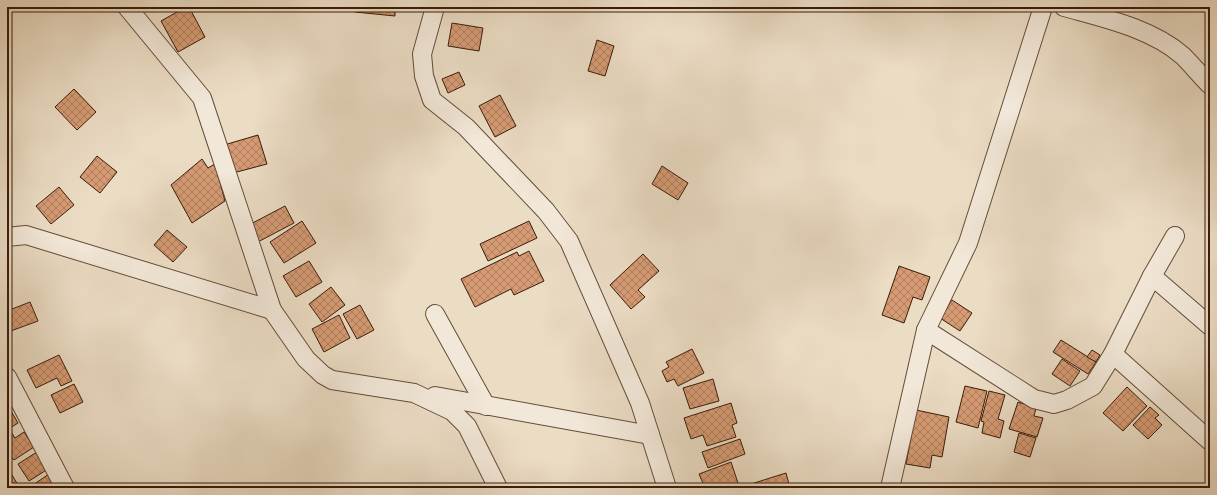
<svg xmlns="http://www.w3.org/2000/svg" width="1217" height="495" viewBox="0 0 1217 495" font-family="'Old Standard TT',serif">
	<defs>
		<pattern id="building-cross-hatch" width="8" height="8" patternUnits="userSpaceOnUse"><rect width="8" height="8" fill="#d69b74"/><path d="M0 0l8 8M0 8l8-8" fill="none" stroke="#af7e5d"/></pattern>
	</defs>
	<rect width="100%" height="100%" fill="#ebdcc4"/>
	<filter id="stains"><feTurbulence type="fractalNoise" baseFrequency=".005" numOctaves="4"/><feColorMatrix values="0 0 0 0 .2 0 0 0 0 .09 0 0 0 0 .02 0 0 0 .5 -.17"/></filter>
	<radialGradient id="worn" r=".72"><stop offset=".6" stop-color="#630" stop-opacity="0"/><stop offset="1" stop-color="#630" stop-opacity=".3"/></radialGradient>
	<g fill="url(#building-cross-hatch)" stroke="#391c08">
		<polygon points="186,7 189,7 205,37 178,52 161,21"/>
		<polygon points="355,7 395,7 395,16 355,12"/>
		<polygon points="452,23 483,28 479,51 448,46"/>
		<polygon points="597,40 614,46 605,76 588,71"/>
		<polygon points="459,72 465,85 448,93 442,79"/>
		<polygon points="74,89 96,112 77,130 55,107"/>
		<polygon points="500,95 516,126 495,137 479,106"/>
		<polygon points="258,135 267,164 233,173 224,145"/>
		<polygon points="97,156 117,172 100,193 80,177"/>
		<polygon points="202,159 208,168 215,164 225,201 192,223 171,185"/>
		<polygon points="662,166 688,183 678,200 652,184"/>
		<polygon points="59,187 74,205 51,224 36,206"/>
		<polygon points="285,206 294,223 254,244 245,227"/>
		<polygon points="302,221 316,243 284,263 270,242"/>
		<polygon points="529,221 537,238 488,261 480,244"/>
		<polygon points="167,230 187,247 173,262 154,245"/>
		<polygon points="529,251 544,281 514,295 511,289 475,307 461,279 517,252 519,256"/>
		<polygon points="643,254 659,271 638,290 645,297 631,309 610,285"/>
		<polygon points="309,261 322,282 296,297 283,276"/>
		<polygon points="899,266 930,277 922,300 913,297 904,323 882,315"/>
		<polygon points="331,287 345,305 322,322 309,304"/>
		<polygon points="952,300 972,313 960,331 940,318"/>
		<polygon points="30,302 38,321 8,332 7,311"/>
		<polygon points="360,305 374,330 357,339 343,314"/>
		<polygon points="339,315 350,338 324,352 312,329"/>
		<polygon points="1061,340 1096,362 1088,374 1053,352"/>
		<polygon points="692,349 704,373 678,386 674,379 667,382 662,371 669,367 666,362"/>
		<polygon points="1092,350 1100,355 1096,362 1087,357"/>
		<polygon points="59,355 72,381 61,386 57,378 36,388 27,370"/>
		<polygon points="1062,359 1080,371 1070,386 1052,374"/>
		<polygon points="713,379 719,401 690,409 683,388"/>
		<polygon points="74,384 83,402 60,413 51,395"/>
		<polygon points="965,386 987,391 978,428 956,422"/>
		<polygon points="1127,387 1147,406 1123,431 1103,413"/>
		<polygon points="989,391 1005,395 998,419 1004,421 1000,438 982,433 984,422 981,421"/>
		<polygon points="1018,402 1036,408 1034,416 1043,418 1037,437 1009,429"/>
		<polygon points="731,403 737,423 732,425 736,437 707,446 703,435 691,439 684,418"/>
		<polygon points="8,406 18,423 7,430 7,407"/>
		<polygon points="1150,407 1159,415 1155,418 1162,425 1148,439 1133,425"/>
		<polygon points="916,410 949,417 942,457 932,455 930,468 906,464"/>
		<polygon points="10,430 15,438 24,432 34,447 14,460 10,456 7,458 7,432"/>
		<polygon points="1019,433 1036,438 1030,457 1014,452"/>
		<polygon points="740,439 745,454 708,468 702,452"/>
		<polygon points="37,452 48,469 29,481 18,464"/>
		<polygon points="731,462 738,483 723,488 705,488 699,474"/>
		<polygon points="9,470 18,485 13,488 7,488 7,471"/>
		<polygon points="786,473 790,488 752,488 751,484"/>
		<polygon points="49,474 58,488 31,488 30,487"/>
	</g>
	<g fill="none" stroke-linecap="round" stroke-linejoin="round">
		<defs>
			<g id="street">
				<polyline points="127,7 202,98 272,310 306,359 323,375 332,380 414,393 452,411 467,426 498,488"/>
				<polyline points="435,7 422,54 424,76 432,100 466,127 546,211 569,241 640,403 667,488"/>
				<path d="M1064,7C1103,18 1151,28 1183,56C1192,65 1201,76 1210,85"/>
				<polyline points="7,237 26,235 272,310"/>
				<polyline points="1152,276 1210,326"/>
				<polyline points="435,314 486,406"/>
				<polyline points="926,330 1034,399 1054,404 1067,400 1093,386 1113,354 1152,276 1175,236"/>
				<polyline points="1113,354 1210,441"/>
				<polyline points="7,377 65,488"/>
				<polyline points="435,396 650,435"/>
				<polyline points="890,488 926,330 968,243 1043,7"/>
			</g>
		</defs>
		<use href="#street" stroke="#664c37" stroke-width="20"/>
		<use href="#street" stroke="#f2e8d9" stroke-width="18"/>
	</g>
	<rect width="1217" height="495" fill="none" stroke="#ebdcc4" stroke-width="24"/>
	<rect x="8" y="8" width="1201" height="479" fill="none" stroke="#391c08" stroke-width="2"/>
	<rect x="12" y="12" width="1193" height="471" fill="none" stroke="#391c08"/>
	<rect width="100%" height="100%" filter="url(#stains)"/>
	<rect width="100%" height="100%" fill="url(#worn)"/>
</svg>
